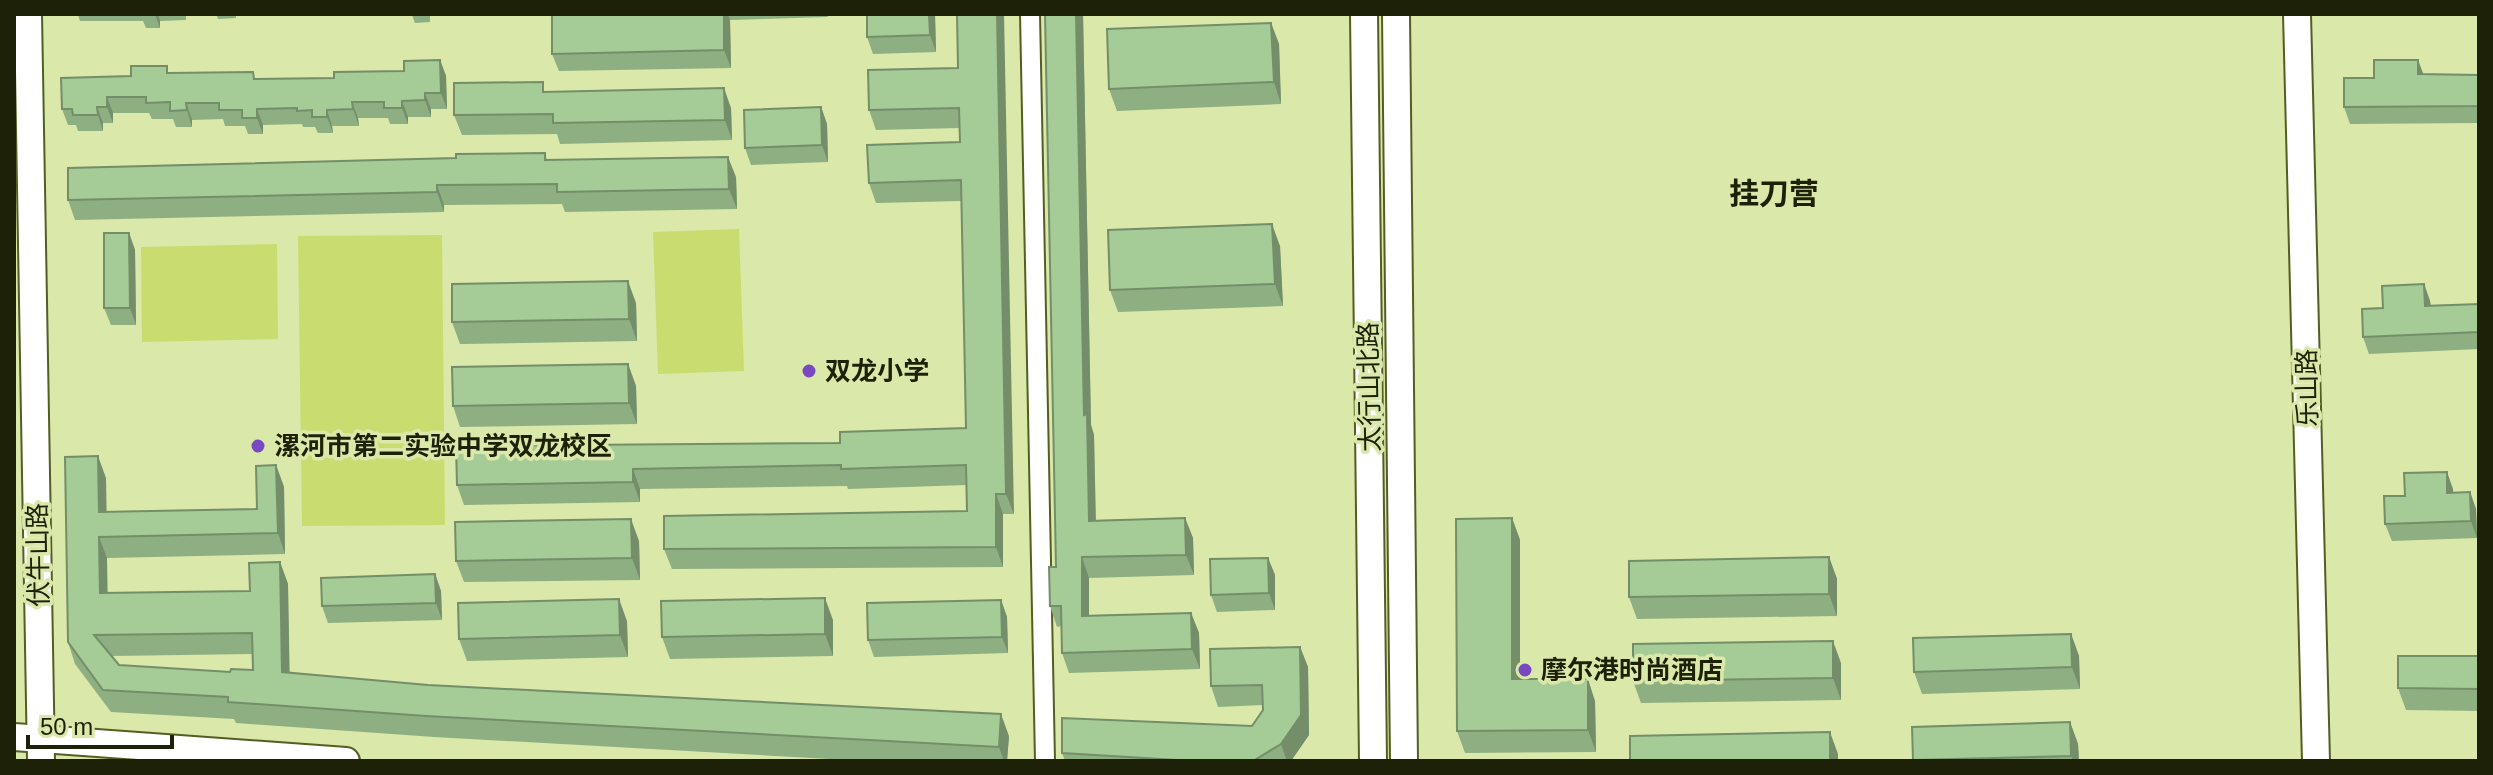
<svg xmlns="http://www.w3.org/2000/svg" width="2493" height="775" viewBox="0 0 2493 775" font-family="Arial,'Noto Sans SC',sans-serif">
	<rect width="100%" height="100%" fill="#dae8a9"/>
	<g fill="#c9dc70">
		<polygon points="739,229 744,371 658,374 653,232"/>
		<polygon points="442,235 445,525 302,526 298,236"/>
		<polygon points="277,244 278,339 142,342 141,247"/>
	</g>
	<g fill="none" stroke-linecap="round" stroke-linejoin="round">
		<defs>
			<polyline id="street" points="1030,14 1045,761"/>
			<g id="secondary">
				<polyline points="28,14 41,761"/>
				<polyline points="1364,14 1373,761"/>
				<polyline points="1396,14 1404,761"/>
				<polyline points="2297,14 2316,761"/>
				<polyline points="14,737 346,761"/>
			</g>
		</defs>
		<use href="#street" stroke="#545e23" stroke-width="22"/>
		<use href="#secondary" stroke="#545e23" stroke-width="30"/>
		<use href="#street" stroke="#fff" stroke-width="18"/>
		<use href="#secondary" stroke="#fff" stroke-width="26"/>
	</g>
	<g fill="#8eaf82" fill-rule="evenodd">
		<polygon points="69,14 186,14 186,20 160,21 160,28 146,28 143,21 80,21 78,15 69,15"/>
		<polygon points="216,14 236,14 236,18 218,19"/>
		<polygon points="392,14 430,14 430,22 415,23 412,15"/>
		<polygon points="552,14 827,14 828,17 730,20 731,68 559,71 552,54"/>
		<polygon points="935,14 936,52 873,54 867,37"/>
		<polygon points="1045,14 1083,14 1091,425 1094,435 1096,520 1185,518 1193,538 1194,575 1089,578 1089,615 1191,613 1199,633 1200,669 1069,673 1062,653 1061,626 1057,627 1050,606 1056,567"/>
		<polygon points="1271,23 1279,44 1281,104 1117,111 1109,89"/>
		<polygon points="440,60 446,76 447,109 431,109 431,117 408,117 408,124 390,124 388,118 358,118 359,126 332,126 333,133 318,133 315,127 303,127 302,124 263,125 263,134 248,134 245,126 225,126 223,119 192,120 192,127 176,127 173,119 152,119 149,113 113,113 113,123 103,123 103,131 78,131 76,125 68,125 62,109 131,76 170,73 256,79 334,78 404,71"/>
		<polygon points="2418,60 2423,74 2479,75 2479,123 2350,124 2344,107 2374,78"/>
		<polygon points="958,68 1014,514 1003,514 1003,567 672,569 664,549 967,511 967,485 848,489 847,486 640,489 640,502 464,505 457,485 966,428 961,201 876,203 869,183 960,142 960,128 876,130 869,110"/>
		<polygon points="547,92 731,108 732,140 560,144 557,134 462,135 454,115"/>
		<polygon points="821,107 827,124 828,162 751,165 745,148"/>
		<polygon points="545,153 547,160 736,177 737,209 565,212 562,204 444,205 444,212 75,220 68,200 456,158"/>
		<polygon points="129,233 135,250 136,325 111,325 104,308"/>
		<polygon points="1280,246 1283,306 1118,312 1110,290"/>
		<polygon points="2424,284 2430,301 2431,305 2479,304 2479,349 2369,354 2363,337 2383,308"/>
		<polygon points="636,303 637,341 460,344 452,322"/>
		<polygon points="628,364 636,386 637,424 460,427 453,406"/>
		<path d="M276,465L284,487L285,554L107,558V593L250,591L280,562L288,584L289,673L1009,736L1007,761H866L434,737L236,723L234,719L111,712L75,664L68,642L106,478V512L257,509ZM253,654V670L230,672L119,665L111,656Z"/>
		<polygon points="2453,489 2453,493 2470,492 2476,509 2477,538 2392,541 2385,524 2405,496"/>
		<polygon points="1512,518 1520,540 1520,679 1595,701 1596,752 1465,753 1457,731"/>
		<polygon points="639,541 640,580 464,582 456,561"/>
		<polygon points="1829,557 1837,579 1837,616 1637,619 1629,597"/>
		<polygon points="1268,558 1275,575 1275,610 1217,612 1211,595"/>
		<polygon points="435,574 441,591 442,620 328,623 322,606"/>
		<polygon points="1001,600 1007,617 1008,653 874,657 868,640"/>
		<polygon points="833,620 833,656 670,659 662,637"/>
		<polygon points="627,621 628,657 467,661 459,639"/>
		<polygon points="2071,634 2079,656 2080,689 1922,694 1914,672"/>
		<polygon points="1300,647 1308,667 1309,735 1291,761 1065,761 1062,753 1252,726 1263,710 1263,705 1218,707 1211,686"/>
		<polygon points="2479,656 2479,711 2406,710 2398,688"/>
		<polygon points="1841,663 1841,700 1641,703 1633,681"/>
		<polygon points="2070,722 2078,744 2079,761 1913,761 1912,727"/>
	</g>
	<g fill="#748e6a">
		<polygon points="155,14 158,14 160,21 160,28"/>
		<polygon points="724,14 728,14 730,20 731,68 724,50"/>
		<polygon points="929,14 935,14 936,52 930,35"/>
		<polygon points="997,14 1004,14 1014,514 1006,494"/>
		<polygon points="1076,14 1083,14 1091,425 1094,435 1096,541 1089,521 1084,415"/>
		<polygon points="1271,23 1279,44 1281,104 1274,82"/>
		<polygon points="440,60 446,76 447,109 441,93"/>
		<polygon points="2418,60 2424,76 2418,74"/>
		<polygon points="724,88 731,108 732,140 725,120"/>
		<polygon points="425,93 431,109 431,117 425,100"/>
		<polygon points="107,97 113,113 113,123 107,107"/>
		<polygon points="402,101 408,117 408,124 402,108"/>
		<polygon points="352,102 358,118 359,126 353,109"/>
		<polygon points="186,103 192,120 192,127 187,110"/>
		<polygon points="97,107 103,123 103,131 98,115"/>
		<polygon points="821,107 827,124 828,162 822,145"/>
		<polygon points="257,109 263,125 263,134 257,118"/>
		<polygon points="327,110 332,126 333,133 327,117"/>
		<polygon points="728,157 736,177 737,209 729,189"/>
		<polygon points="437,185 444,205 444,212 437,192"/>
		<polygon points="1272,224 1280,246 1283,306 1275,284"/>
		<polygon points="129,233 135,250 136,325 130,308"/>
		<polygon points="628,281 636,303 637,341 629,319"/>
		<polygon points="2424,284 2430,301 2431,322 2425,306"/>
		<polygon points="628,364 636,386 637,424 629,403"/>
		<polygon points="98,456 106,478 107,534 99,512"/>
		<polygon points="276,465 284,487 285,554 278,533"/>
		<polygon points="633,469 640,489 640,502 633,482"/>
		<polygon points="2447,472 2453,489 2454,510 2447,493"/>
		<polygon points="2470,492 2476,509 2477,538 2471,521"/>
		<polygon points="996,494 1003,514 1003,567 996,547"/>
		<polygon points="1185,518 1193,538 1194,575 1186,555"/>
		<polygon points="1512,518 1520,540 1520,701 1512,679"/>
		<polygon points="631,519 639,541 640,580 632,558"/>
		<polygon points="99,537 107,558 108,615 100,593"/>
		<polygon points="1082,557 1089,578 1089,636 1082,616"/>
		<polygon points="1829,557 1837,579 1837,616 1829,594"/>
		<polygon points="1268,558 1275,575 1275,610 1269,593"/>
		<polygon points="280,562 288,584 290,694 282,672"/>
		<polygon points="435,574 441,591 442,620 436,603"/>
		<polygon points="825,598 833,620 833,656 825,634"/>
		<polygon points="619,599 627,621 628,657 620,635"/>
		<polygon points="1001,600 1007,617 1008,653 1002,637"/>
		<polygon points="1191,613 1199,633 1200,669 1192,649"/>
		<polygon points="2071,634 2079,656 2080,689 2072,667"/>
		<polygon points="1833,641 1841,663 1841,700 1833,678"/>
		<polygon points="1300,647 1308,667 1309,735 1291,761 1287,761 1281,744"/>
		<polygon points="1588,679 1595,701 1596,752 1588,730"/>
		<polygon points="1001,714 1009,736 1007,761 1004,761 999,747"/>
		<polygon points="2070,722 2078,744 2079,761 2073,761 2071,756"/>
		<polygon points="1830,732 1838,754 1838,761 1830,761"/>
	</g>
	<g fill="#a5cb97" stroke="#748e6a" stroke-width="2" fill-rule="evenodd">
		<polygon points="552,14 724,14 724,50 552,54"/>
		<polygon points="867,14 929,14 930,35 867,37"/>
		<polygon points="957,14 997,14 1006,494 996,494 996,547 664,549 664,516 967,511 966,465 841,469 841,465 633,469 633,482 457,485 456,446 840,443 840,432 966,428 961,180 869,183 867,145 960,142 959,108 869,110 868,70 958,68"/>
		<polygon points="1045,14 1076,14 1084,415 1087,414 1089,521 1185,518 1186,555 1082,557 1082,616 1191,613 1192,649 1062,653 1061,606 1050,606 1049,567 1056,567"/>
		<polygon points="1271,23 1274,82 1109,89 1107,29"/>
		<polygon points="440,60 441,93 425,93 425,100 402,101 402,108 384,108 384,102 352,102 353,109 327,110 327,117 312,117 312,110 297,111 297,108 257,109 257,118 242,118 242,110 219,110 219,103 186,103 187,110 170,111 170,102 146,103 146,97 107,97 107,107 97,107 98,115 73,115 72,109 62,109 61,78 131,76 131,66 167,66 167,73 253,72 254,79 334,78 334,72 404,71 404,61"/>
		<polygon points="2374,60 2418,60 2418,74 2479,75 2479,106 2344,107 2344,78 2374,78"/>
		<polygon points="543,82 543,92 724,88 725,120 553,123 553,114 454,115 454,83"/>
		<polygon points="821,107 822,145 745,148 744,110"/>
		<polygon points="545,153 545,160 728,157 729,189 557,192 557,184 437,185 437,192 68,200 68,168 456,158 456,154"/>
		<polygon points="1272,224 1275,284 1110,290 1108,230"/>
		<polygon points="104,233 129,233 130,308 104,308"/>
		<polygon points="628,281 629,319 452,322 452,284"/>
		<polygon points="2424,284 2425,306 2479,304 2479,332 2363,337 2362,309 2383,308 2382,286"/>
		<polygon points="628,364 629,403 453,406 452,367"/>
		<path d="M98,456L99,512L257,509L256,466L276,465L278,533L99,537L100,593L250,591L249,563L280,562L282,672L428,685L1001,714L999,747L426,716L228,702V697L103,690L68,642L65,457ZM252,633L253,670L231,669L230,672L119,665L94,635Z"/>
		<polygon points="2447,472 2447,493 2470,492 2471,521 2385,524 2384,496 2405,496 2404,473"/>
		<polygon points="1512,518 1512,679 1588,679 1588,730 1457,731 1456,519"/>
		<polygon points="631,519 632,558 456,561 455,522"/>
		<polygon points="1829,557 1829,594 1629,597 1629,561"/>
		<polygon points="1268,558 1269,593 1211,595 1210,559"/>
		<polygon points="435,574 436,603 322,606 321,578"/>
		<polygon points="825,598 825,634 662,637 661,601"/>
		<polygon points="619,599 620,635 459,639 458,603"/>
		<polygon points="1001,600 1002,637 868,640 867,603"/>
		<polygon points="2071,634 2072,667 1914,672 1913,638"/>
		<polygon points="1833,641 1833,678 1633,681 1633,644"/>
		<polygon points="1300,647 1301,715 1281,744 1253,761 1194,761 1062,753 1062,718 1252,726 1263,710 1262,685 1211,686 1210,649"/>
		<polygon points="2398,656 2479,656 2479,689 2398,688"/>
		<polygon points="2070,722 2071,756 1913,760 1912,727"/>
		<polygon points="1830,732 1830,761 1630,761 1630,736"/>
	</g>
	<g fill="#7849c1" stroke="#dae8a9" stroke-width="3">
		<circle cx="809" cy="371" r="8"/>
		<circle cx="258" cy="446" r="8"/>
		<circle cx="1525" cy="670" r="8"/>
	</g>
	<g text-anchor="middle" stroke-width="7" stroke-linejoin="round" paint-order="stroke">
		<g font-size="26" font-weight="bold" fill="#1d2108" stroke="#dae8a9" text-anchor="start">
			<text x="825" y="380">双龙小学</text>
			<text x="274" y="455">漯河市第二实验中学双龙校区</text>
			<text x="1541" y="679">摩尔港时尚酒店</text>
		</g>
		<g font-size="26" fill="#1d2108" stroke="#dae8a9">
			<text transform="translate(1369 387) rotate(-91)" y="9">太行山北路</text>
			<text transform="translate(2307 388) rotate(-91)" y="9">乐山路</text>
			<text transform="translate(38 555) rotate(-91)" y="9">伏牛山路</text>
		</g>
		<g font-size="30" font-weight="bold" fill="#1d2108" stroke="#dae8a9">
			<text x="1774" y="204">挂刀营</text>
		</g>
	</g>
	<rect width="2493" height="775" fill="none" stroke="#1d2108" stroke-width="32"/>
	<path d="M28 735v12h144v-12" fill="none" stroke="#1d2108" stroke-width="4"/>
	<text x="40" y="735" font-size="24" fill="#1d2108" stroke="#dae8a9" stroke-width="6" paint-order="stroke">50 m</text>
</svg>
